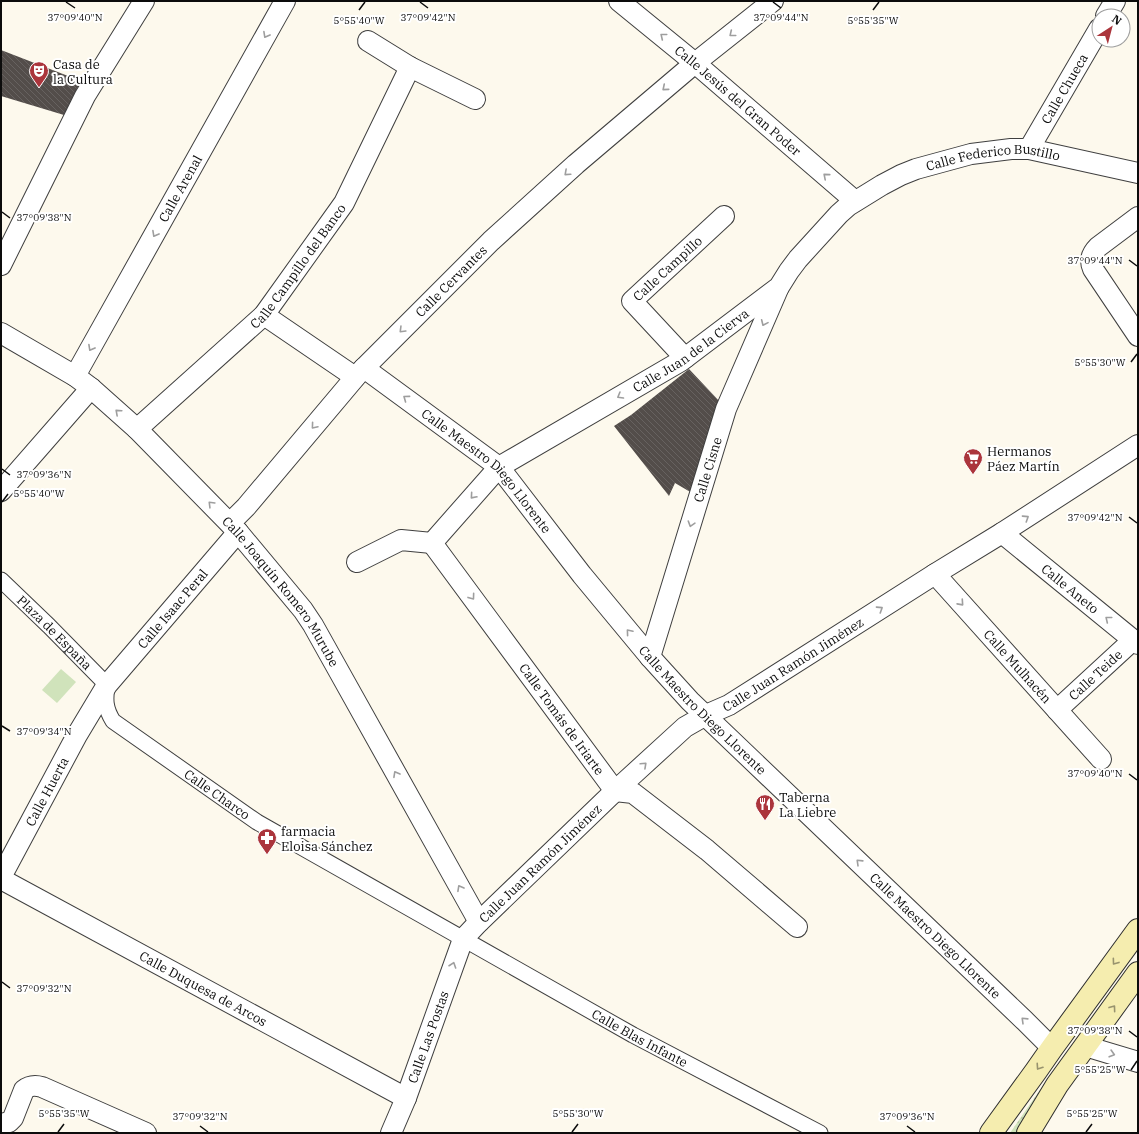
<svg xmlns="http://www.w3.org/2000/svg" width="1139" height="1134" viewBox="0 0 1139 1134" font-family="'IBM Plex Serif',serif">
	<defs>
		<pattern id="grass-dots" width="8" height="8" patternUnits="userSpaceOnUse"><rect width="8" height="8" fill="#d0e3bb"/><path d="M2 2h.1M6 6h.1" fill="none" stroke="#b1c2a0" stroke-width="1.8" stroke-linecap="round"/></pattern>
		<pattern id="building-back-hatch" width="6" height="6" patternUnits="userSpaceOnUse"><rect width="6" height="6" fill="#534d4a"/><path d="M-1 5l2 2M0 0l6 6M5-1l2 2" fill="none" stroke="#676260"/></pattern>
	</defs>
	<rect width="100%" height="100%" fill="#fdf9ed"/>
	<polygon fill="url(#grass-dots)" points="1044,1084 1046,1087 1016,1133 1010,1133"/>
	<polygon fill="#d0e3bb" points="61,669 76,682 57,703 42,690"/>
	<g fill="url(#building-back-hatch)">
		<polygon points="1,50 81,81 64,115 1,96"/>
		<polygon points="689,369 721,403 692,493 675,483 669,496 614,426 631,415"/>
	</g>
	<g fill="none" stroke-linecap="round" stroke-linejoin="round">
		<defs>
			<g id="pedestrian">
				<path id="s1" d="M1,580L49,626L107,685C105,700 105,708 113,721L257,822L633,1035L820,1133"/>
			</g>
			<g id="minor">
				<path id="s2" d="M619,1L695,63L855,201"/>
				<polyline points="1106,16 1115,1"/>
				<polyline points="368,41 410,67 475,99"/>
				<path id="s3" d="M1029,149L1099,29"/>
				<path d="M1138,217L1098,247C1092,253 1089,260 1093,269L1138,336"/>
				<polyline points="1,265 85,96 144,1"/>
				<polyline points="264,315 355,377"/>
				<path id="s4" d="M1,333L75,376L91,388L137,429L238,532L303,610L313,625L479,922"/>
				<path id="s5" d="M685,358L632,301L724,216"/>
				<path id="s6" d="M364,368L499,467L582,575L650,657L690,701L1025,1021L1052,1048"/>
				<path id="s7" d="M75,376L285,1"/>
				<path id="s8" d="M137,429L264,315L344,203L410,67"/>
				<polyline points="1,491 91,388"/>
				<path id="s9" d="M230,523L246,507L358,374L491,241L576,164L695,63L773,1"/>
				<path id="s10" d="M1002,533L1138,644"/>
				<polyline points="357,562 401,540 432,543"/>
				<path id="s11" d="M935,574L1101,759"/>
				<path id="s12" d="M650,657L726,409L778,289"/>
				<path id="s13" d="M1057,710L1133,640"/>
				<path id="s14" d="M1,877L77,735L107,685L238,532"/>
				<path id="s15" d="M1,879L406,1098"/>
				<path id="s16" d="M797,927L707,850L633,793L615,791L432,543L499,467L681,361L779,287L789,271L798,259L839,214L848,206L882,185L901,175L916,169L971,154L1011,149H1029L1138,173"/>
				<polyline points="1085,1046 1138,1062"/>
				<path d="M1,1124L9,1122L13,1118L24,1090C30,1085 35,1085 42,1087L146,1133"/>
				<path id="s17" d="M391,1133L406,1098L463,939L479,922L615,791L685,727L706,715L729,705L935,574L1002,533L1138,445"/>
			</g>
			<g id="secondary">
				<polyline points="991,1133 1036,1071 1052,1048 1138,930"/>
				<polyline points="1028,1133 1057,1085 1138,973"/>
			</g>
		</defs>
		<use href="#pedestrian" stroke="#3f3f3f" stroke-width="17"/>
		<use href="#minor" stroke="#3f3f3f" stroke-width="22"/>
		<use href="#secondary" stroke="#2e2e2e" stroke-width="24"/>
		<use href="#pedestrian" stroke="#fff" stroke-width="15"/>
		<use href="#minor" stroke="#fff" stroke-width="20"/>
		<use href="#secondary" stroke="#f5edaf" stroke-width="22"/>
	</g>
	<defs><path id="oneway-chevron" d="M-2-3.5L2.5 0L-2 3.5" fill="none" stroke-width="1.6" stroke-linecap="round" stroke-linejoin="round"/></defs>
	<g stroke="#9e9e9e">
		<use href="#oneway-chevron" transform="translate(732 34) rotate(141)"/>
		<use href="#oneway-chevron" transform="translate(266 35) rotate(119)"/>
		<use href="#oneway-chevron" transform="translate(663 36) rotate(-141)"/>
		<use href="#oneway-chevron" transform="translate(665 88) rotate(140)"/>
		<use href="#oneway-chevron" transform="translate(567 173) rotate(138)"/>
		<use href="#oneway-chevron" transform="translate(826 176) rotate(-139)"/>
		<use href="#oneway-chevron" transform="translate(155 234) rotate(119)"/>
		<use href="#oneway-chevron" transform="translate(764 323) rotate(114)"/>
		<use href="#oneway-chevron" transform="translate(402 330) rotate(135)"/>
		<use href="#oneway-chevron" transform="translate(91 348) rotate(119)"/>
		<use href="#oneway-chevron" transform="translate(620 396) rotate(150)"/>
		<use href="#oneway-chevron" transform="translate(406 398) rotate(-144)"/>
		<use href="#oneway-chevron" transform="translate(118 412) rotate(-138)"/>
		<use href="#oneway-chevron" transform="translate(314 426) rotate(130)"/>
		<use href="#oneway-chevron" transform="translate(473 496) rotate(131)"/>
		<use href="#oneway-chevron" transform="translate(211 504) rotate(-135)"/>
		<use href="#oneway-chevron" transform="translate(1026 518) rotate(-33)"/>
		<use href="#oneway-chevron" transform="translate(691 524) rotate(107)"/>
		<use href="#oneway-chevron" transform="translate(472 597) rotate(54)"/>
		<use href="#oneway-chevron" transform="translate(961 603) rotate(48)"/>
		<use href="#oneway-chevron" transform="translate(880 609) rotate(-33)"/>
		<use href="#oneway-chevron" transform="translate(1108 619) rotate(-141)"/>
		<use href="#oneway-chevron" transform="translate(629 632) rotate(-130)"/>
		<use href="#oneway-chevron" transform="translate(644 765) rotate(-43)"/>
		<use href="#oneway-chevron" transform="translate(396 774) rotate(-119)"/>
		<use href="#oneway-chevron" transform="translate(859 862) rotate(-136)"/>
		<use href="#oneway-chevron" transform="translate(460 888) rotate(-119)"/>
		<use href="#oneway-chevron" transform="translate(453 965) rotate(-71)"/>
		<use href="#oneway-chevron" transform="translate(1024 1020) rotate(-136)"/>
		<use href="#oneway-chevron" transform="translate(1112 1054) rotate(16)"/>
	</g>
	<g stroke="#98936e">
		<use href="#oneway-chevron" transform="translate(1115 962) rotate(126)"/>
		<use href="#oneway-chevron" transform="translate(1113 1008) rotate(-54)"/>
		<use href="#oneway-chevron" transform="translate(1039 1067) rotate(124)"/>
	</g>
	<path fill="none" stroke="#0c0c0c" stroke-width="1.5" d="M66,2L75,8M420,2L428,8M773,2L781,8M359,10L365,2M873,10L879,2M2,212L10,218M1129,260L1137,266M1131,362L1137,354M2,469L10,475M2,502L8,494M1129,517L1137,523M2,726L10,731M1129,774L1137,780M2,982L10,988M1129,1031L1137,1037M1131,1070L1137,1061M200,1126L208,1132M907,1126L915,1132M58,1132L64,1124M572,1132L578,1124M1086,1132L1092,1124"/>
	<defs>
		<symbol id="theatre-pin" viewBox="-11 -11 22 30"><path d="M0 17L-7.5 6A9.5 9.5 0 1 1 7.5 6Z" fill="#ab353c" stroke="#fff"/><path d="M-5-5.5Q0-4 5-5.5V0Q5 5 0 6Q-5 5-5 0ZM-3.3-2.5H-1v1.5H-3.3ZM1-2.5H3.3v1.5H1ZM-2.8 1Q0 5.5 2.8 1Z" fill="#fff"/></symbol>
		<symbol id="supermarket-pin" viewBox="-11 -11 22 30"><path d="M0 17L-7.5 6A9.5 9.5 0 1 1 7.5 6Z" fill="#ab353c" stroke="#fff"/><path d="M-6-5.5h2.5l.6 2H6L4.5 2H-2.5L-4.4-4H-6ZM-1.5 3.2a1.3 1.3 0 1 0 .1 0ZM3 3.2a1.3 1.3 0 1 0 .1 0Z" fill="#fff"/></symbol>
		<symbol id="restaurant-pin" viewBox="-11 -11 22 30"><path d="M0 17L-7.5 6A9.5 9.5 0 1 1 7.5 6Z" fill="#ab353c" stroke="#fff"/><path d="M-5-6h1v4h1v-4h1v4h1v-4h1v5L-1.5 .5V6h-2V.5L-5-1ZM5-6V6H3V1.5H1.5Q1.5-4 5-6Z" fill="#fff"/></symbol>
		<symbol id="pharmacy-pin" viewBox="-11 -11 22 30"><path d="M0 17L-7.5 6A9.5 9.5 0 1 1 7.5 6Z" fill="#ab353c" stroke="#fff"/><path d="M-2-6h4v4h4v4h-4v4h-4v-4h-4v-4h4Z" fill="#fff"/></symbol>
	</defs>
	<g fill-rule="evenodd">
		<use href="#theatre-pin" x="28" y="60" width="22" height="30"/>
		<use href="#supermarket-pin" x="962" y="447" width="22" height="30"/>
		<use href="#restaurant-pin" x="754" y="793" width="22" height="30"/>
		<use href="#pharmacy-pin" x="256" y="827" width="22" height="30"/>
	</g>
	<g text-anchor="middle" stroke-width="4" stroke-linejoin="round" paint-order="stroke">
		<g font-size="13" fill="#0c0c0c" stroke="#fff" text-anchor="start">
			<text x="53" y="69">Casa de<tspan x="53" dy="15">la Cultura</tspan></text>
			<text x="987" y="456">Hermanos<tspan x="987" dy="15">Páez Martín</tspan></text>
			<text x="779" y="802">Taberna<tspan x="779" dy="15">La Liebre</tspan></text>
			<text x="281" y="836">farmacia<tspan x="281" dy="15">Eloisa Sánchez</tspan></text>
		</g>
		<g font-size="13" fill="#0c0c0c" stroke="#fff">
			<text dy="5" stroke="none"><textPath href="#s3" startOffset="70">Calle Chueca</textPath></text>
			<text dy="5" stroke="none"><textPath href="#s2" startOffset="155">Calle Jesús del Gran Poder</textPath></text>
			<text dy="5" stroke="none"><textPath href="#s16" startOffset="1236">Calle Federico Bustillo</textPath></text>
			<text dy="5" stroke="none"><textPath href="#s7" startOffset="215">Calle Arenal</textPath></text>
			<text dy="5" stroke="none"><textPath href="#s8" startOffset="230">Calle Campillo del Banco</textPath></text>
			<text dy="5" stroke="none"><textPath href="#s5" startOffset="126">Calle Campillo</textPath></text>
			<text dy="5" stroke="none"><textPath href="#s9" startOffset="328">Calle Cervantes</textPath></text>
			<text dy="5" stroke="none"><textPath href="#s16" startOffset="864">Calle Juan de la Cierva</textPath></text>
			<text dy="5" stroke="none"><textPath href="#s12" startOffset="196">Calle Cisne</textPath></text>
			<text dy="5" stroke="none"><textPath href="#s6" startOffset="161">Calle Maestro Diego Llorente</textPath></text>
			<text dy="5" stroke="none"><textPath href="#s10" startOffset="88">Calle Aneto</textPath></text>
			<text dy="5" stroke="none"><textPath href="#s4" startOffset="385">Calle Joaquín Romero Murube</textPath></text>
			<text dy="5" stroke="none"><textPath href="#s14" startOffset="320">Calle Isaac Peral</textPath></text>
			<text dy="5" stroke="none"><textPath href="#s1" startOffset="75">Plaza de España</textPath></text>
			<text dy="5" stroke="none"><textPath href="#s17" startOffset="639">Calle Juan Ramón Jiménez</textPath></text>
			<text dy="5" stroke="none"><textPath href="#s11" startOffset="124">Calle Mulhacén</textPath></text>
			<text dy="5" stroke="none"><textPath href="#s13" startOffset="52">Calle Teide</textPath></text>
			<text dy="5" stroke="none"><textPath href="#s6" startOffset="485">Calle Maestro Diego Llorente</textPath></text>
			<text transform="translate(562 719) rotate(54)" y="5">Calle Tomás de Iriarte</text>
			<text dy="5" stroke="none"><textPath href="#s14" startOffset="97">Calle Huerta</textPath></text>
			<text dy="5" stroke="none"><textPath href="#s1" startOffset="314">Calle Charco</textPath></text>
			<text dy="5" stroke="none"><textPath href="#s17" startOffset="315">Calle Juan Ramón Jiménez</textPath></text>
			<text dy="5" stroke="none"><textPath href="#s6" startOffset="809">Calle Maestro Diego Llorente</textPath></text>
			<text dy="5" stroke="none"><textPath href="#s15" startOffset="230">Calle Duquesa de Arcos</textPath></text>
			<text dy="5" stroke="none"><textPath href="#s17" startOffset="103">Calle Las Postas</textPath></text>
			<text dy="5" stroke="none"><textPath href="#s1" startOffset="802">Calle Blas Infante</textPath></text>
		</g>
	</g>
	<g font-size="10" text-anchor="middle" fill="#0c0c0c" stroke="#fff" stroke-width="4" stroke-linejoin="round" paint-order="stroke">
		<text x="75" y="21">37°09'40"N</text>
		<text x="428" y="21">37°09'42"N</text>
		<text x="781" y="21">37°09'44"N</text>
		<text x="359" y="24">5°55'40"W</text>
		<text x="873" y="24">5°55'35"W</text>
		<text x="44" y="221">37°09'38"N</text>
		<text x="1095" y="264">37°09'44"N</text>
		<text x="1100" y="366">5°55'30"W</text>
		<text x="44" y="478">37°09'36"N</text>
		<text x="39" y="497">5°55'40"W</text>
		<text x="1095" y="521">37°09'42"N</text>
		<text x="44" y="735">37°09'34"N</text>
		<text x="1095" y="777">37°09'40"N</text>
		<text x="44" y="992">37°09'32"N</text>
		<text x="1095" y="1034">37°09'38"N</text>
		<text x="1100" y="1073">5°55'25"W</text>
		<text x="64" y="1117">5°55'35"W</text>
		<text x="578" y="1117">5°55'30"W</text>
		<text x="1092" y="1117">5°55'25"W</text>
		<text x="200" y="1120">37°09'32"N</text>
		<text x="907" y="1120">37°09'36"N</text>
	</g>
	<rect width="1139" height="1134" fill="none" stroke="#0c0c0c" stroke-width="4"/>
	<g transform="translate(1111 28) rotate(36)"><circle r="19" fill="#ffffff" stroke="#9e9e9e"/>
	<path d="M0-3L7 15L0 10L-7 15Z" fill="#ab353c"/>
	<text y="-6" font-size="11" font-weight="bold" text-anchor="middle" fill="#0c0c0c">N</text>
	</g>
</svg>
